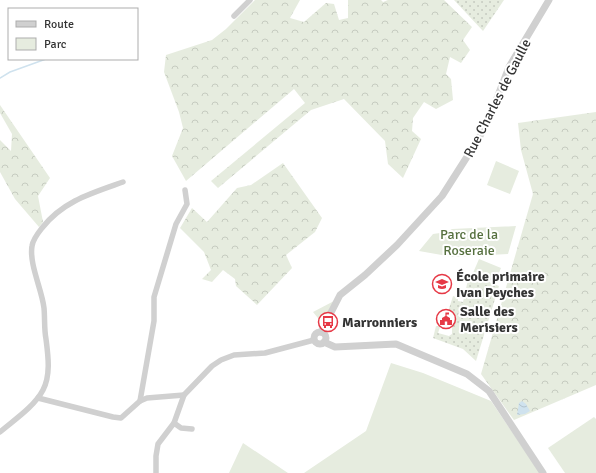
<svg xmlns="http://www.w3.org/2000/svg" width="596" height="473" viewBox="0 0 596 473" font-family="Signika,sans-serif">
	<defs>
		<pattern id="grass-dots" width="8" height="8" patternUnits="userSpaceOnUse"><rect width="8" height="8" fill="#e6ecdf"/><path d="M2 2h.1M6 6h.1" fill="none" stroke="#c6cbc0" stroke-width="1.8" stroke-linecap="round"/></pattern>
		<pattern id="forest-crowns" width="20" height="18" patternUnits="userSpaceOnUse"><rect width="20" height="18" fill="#e6ecdf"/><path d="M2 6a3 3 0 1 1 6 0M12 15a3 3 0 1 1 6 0" fill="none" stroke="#c6cbc0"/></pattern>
		<pattern id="water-waves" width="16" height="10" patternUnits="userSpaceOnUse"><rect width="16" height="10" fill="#cfe2ee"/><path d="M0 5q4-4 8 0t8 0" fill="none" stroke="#b2c2cd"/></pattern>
	</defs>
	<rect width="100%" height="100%" fill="#fff"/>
	<g fill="url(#grass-dots)">
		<polygon points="454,0 504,0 483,31"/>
		<polygon points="469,275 499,286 476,361 463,349 433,338 436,326 440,327 438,333 449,336 452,334 452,317 447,315 453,296 458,298 458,301 463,302"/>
	</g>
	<g fill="url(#forest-crowns)">
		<polygon points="255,0 300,0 290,18 304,22 326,3 334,4 339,20 348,18 348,0 381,0 383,2 388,0 444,0 472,27 463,40 470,50 461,63 450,57 446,74 451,79 453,100 436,109 424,102 413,118 412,131 421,139 403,178 388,164 385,141 344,99 311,110 218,188 211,181 305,103 294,89 186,181 172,156 183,128 179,112 164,72 166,55 212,40 226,29"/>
		<polygon points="0,105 50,178 38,196 43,222 39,227 15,199 0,172 0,140 11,151 12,134 0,113"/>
		<polygon points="596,112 596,385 514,420 481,374 533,194 521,150 518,123"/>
		<polygon points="283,163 322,218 315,232 286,255 292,268 257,305 236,286 235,279 223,270 212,282 202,279 211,270 204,252 180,228 192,208 207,222 237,188 251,185"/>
	</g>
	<g fill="#e6ecdf">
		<polygon points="496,161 519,171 510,194 487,185"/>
		<polygon points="516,226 508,254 453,257 419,251 433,234 447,232 452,229"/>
		<polygon points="479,259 501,268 495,282 473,273"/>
		<polygon points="334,301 322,323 313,312"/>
		<polygon points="456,329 470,329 473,331 471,338 457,337"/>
		<polygon points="391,363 423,373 491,401 540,473 304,473 366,431"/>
		<polygon points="594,417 596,419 596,473 565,473 548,448"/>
		<polygon points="243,443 288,473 229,473"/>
	</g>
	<polygon fill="url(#water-waves)" points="522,401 526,404 530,411 525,414 517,415 519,403"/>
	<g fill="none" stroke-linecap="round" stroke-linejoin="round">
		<polyline stroke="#cfe2ee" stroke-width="1.5" points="0,78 10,72 46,59"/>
		<g stroke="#d0d0d0" stroke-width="5.5">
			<polyline points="234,16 250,0"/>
			<polyline points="38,398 113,417 121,418 140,401 147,398 184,395"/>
			<polyline points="140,401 154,321 154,297 176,224 187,204 185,190"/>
			<polyline points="174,423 181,428 192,429"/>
			<path d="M0,432C14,420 34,407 43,390C51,375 48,355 46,339C44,329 45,319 44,308C42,290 29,264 32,246C33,239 38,233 42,228C63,201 92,193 123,182"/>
			<polyline points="156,473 156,456 158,444 174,423 184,395 212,366 221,360 234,355 265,353 314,340"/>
		</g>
		<g stroke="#d0d0d0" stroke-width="7">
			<polyline points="321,332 340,295 365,275 397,245 442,196 479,138 492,111 509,67 549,0"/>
			<circle cx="320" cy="338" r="6"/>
			<polyline points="324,342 335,347 396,344 467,374 489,391 543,473"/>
		</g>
	</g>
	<defs>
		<symbol id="school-ring" viewBox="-11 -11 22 22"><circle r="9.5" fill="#fff" stroke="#e63946" stroke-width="1.5"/><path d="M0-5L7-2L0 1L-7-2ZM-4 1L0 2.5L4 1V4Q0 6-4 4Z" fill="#e63946"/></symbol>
		<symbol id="civic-ring" viewBox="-11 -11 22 22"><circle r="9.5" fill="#fff" stroke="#e63946" stroke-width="1.5"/><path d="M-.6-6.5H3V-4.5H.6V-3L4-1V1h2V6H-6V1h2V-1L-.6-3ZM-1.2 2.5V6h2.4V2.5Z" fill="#e63946"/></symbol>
		<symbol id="bus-ring" viewBox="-11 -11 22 22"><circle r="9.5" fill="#fff" stroke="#e63946" stroke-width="1.5"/><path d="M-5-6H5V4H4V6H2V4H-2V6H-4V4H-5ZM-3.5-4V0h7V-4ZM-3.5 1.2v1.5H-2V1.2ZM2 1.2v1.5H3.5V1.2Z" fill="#e63946"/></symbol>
	</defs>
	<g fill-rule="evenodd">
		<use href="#school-ring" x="431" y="273" width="22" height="22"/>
		<use href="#civic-ring" x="435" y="308" width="22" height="22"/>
		<use href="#bus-ring" x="317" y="311" width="22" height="22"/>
	</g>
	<g text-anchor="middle" stroke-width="4" stroke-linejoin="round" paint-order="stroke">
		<g font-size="14" fill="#333" stroke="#fff">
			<text transform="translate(497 98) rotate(-63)" y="5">Rue Charles de Gaulle</text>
		</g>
		<g font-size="14" fill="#56703f" stroke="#fff">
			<text x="469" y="239">Parc de la<tspan x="469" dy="16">Roseraie</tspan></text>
		</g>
		<g font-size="14" font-weight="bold" fill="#333" stroke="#fff" text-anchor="start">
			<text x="456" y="281">École primaire<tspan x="456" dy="16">Ivan Peyches</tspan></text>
			<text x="460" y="316">Salle des<tspan x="460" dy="16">Merisiers</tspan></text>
			<text x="342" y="327">Marronniers</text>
		</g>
	</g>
	<rect x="8" y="8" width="130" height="52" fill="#ffffff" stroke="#adadad"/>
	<rect x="16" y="21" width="20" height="6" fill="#d0d0d0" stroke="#adadad"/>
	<text x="44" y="28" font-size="12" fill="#333333">Route</text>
	<rect x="16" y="38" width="20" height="12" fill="#e6ecdf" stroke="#adadad"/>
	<text x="44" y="48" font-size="12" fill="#333333">Parc</text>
</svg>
